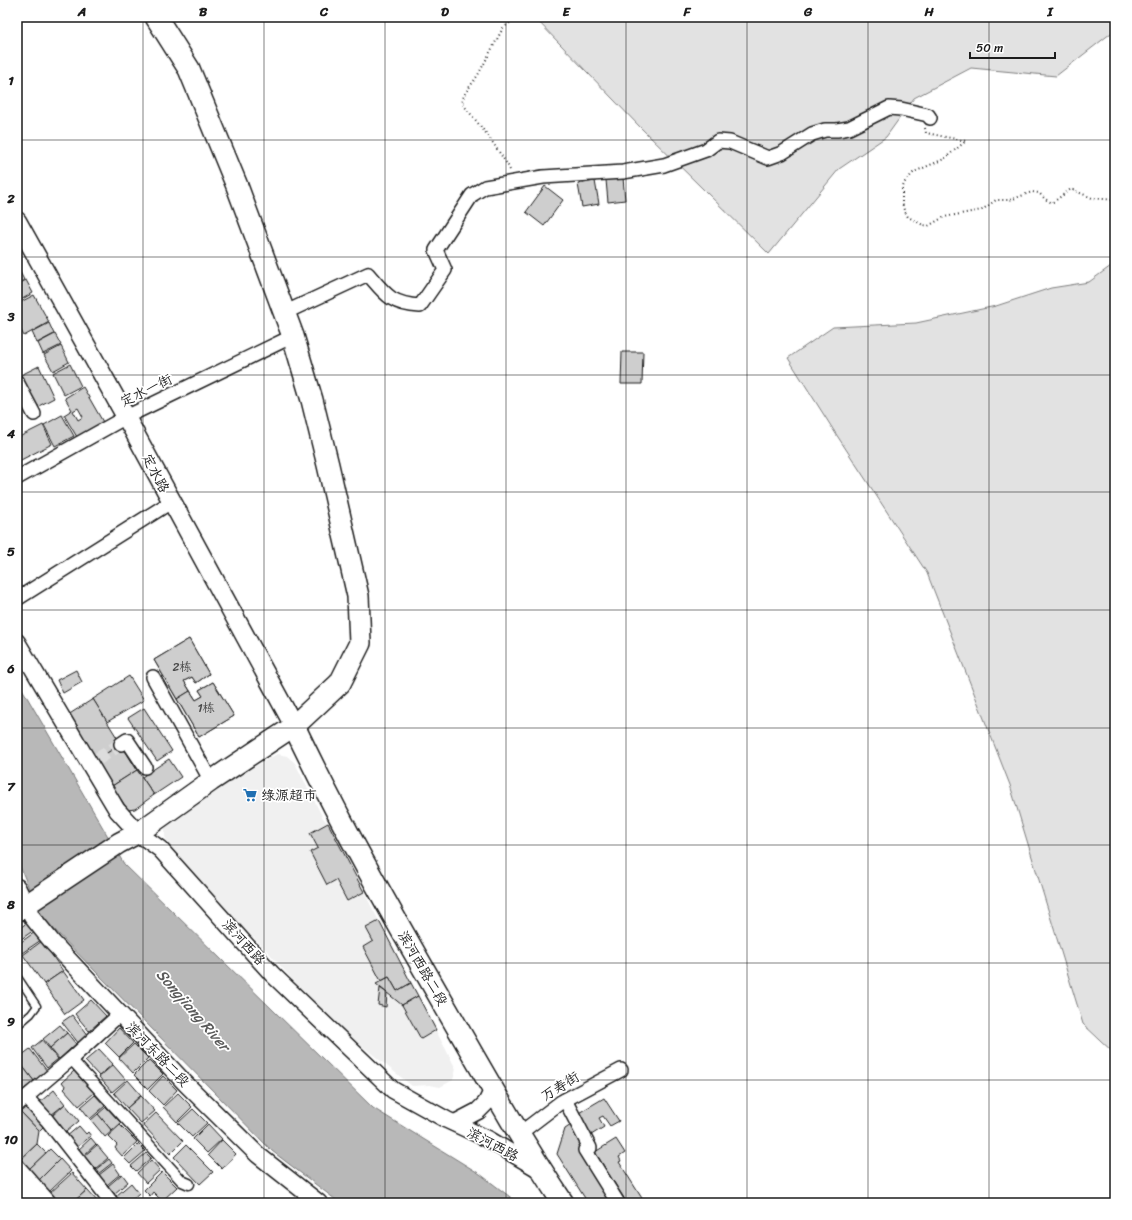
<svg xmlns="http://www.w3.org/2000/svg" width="1132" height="1220" viewBox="0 0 1132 1220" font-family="Sriracha,'LXGW WenKai TC',sans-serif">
	<rect width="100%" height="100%" fill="#fff"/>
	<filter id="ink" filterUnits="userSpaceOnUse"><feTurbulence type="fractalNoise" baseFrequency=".025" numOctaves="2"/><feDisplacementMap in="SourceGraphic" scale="8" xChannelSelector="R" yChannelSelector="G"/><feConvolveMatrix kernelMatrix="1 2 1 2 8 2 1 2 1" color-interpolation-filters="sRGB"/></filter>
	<g filter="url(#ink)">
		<polygon fill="#f0f0f0" points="277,754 287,756 295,763 323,818 328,823 456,1069 453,1080 440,1087 430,1085 412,1086 352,1038 308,997 268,952 206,891 174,854 165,837 165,829 169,822 223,785"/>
		<g fill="#e2e2e2" stroke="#7f7f7f">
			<polygon points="534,17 1115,17 1115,30 1056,76 971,68 914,98 886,137 839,169 769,254 640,127"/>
			<polygon points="1115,263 1115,1054 1083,1024 1010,785 927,573 836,434 788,358 833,327 916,323 996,306 1051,288 1089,282"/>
		</g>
		<polygon fill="#b8b8b8" stroke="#7a7a7a" points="17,680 124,864 373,1108 480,1174 518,1203 340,1203 272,1151 40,915 17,859"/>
		<g fill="#cecece" stroke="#1c1c1c" fill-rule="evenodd">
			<polygon points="623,178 625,200 608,202 606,180"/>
			<polygon points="595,181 599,204 582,207 578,184"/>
			<polygon points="545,186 563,200 544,226 526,212"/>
			<polygon points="17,266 24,280 17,284"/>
			<polygon points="26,280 33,293 17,302 17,285"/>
			<polygon points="34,295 49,322 24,336 17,323 17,304"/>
			<polygon points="49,323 54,334 37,343 32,332"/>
			<polygon points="55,334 61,345 43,354 38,343"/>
			<polygon points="61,346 69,362 53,371 44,355"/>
			<polygon points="622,352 643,352 642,384 621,384"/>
			<polygon points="70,364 81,386 64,395 53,373"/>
			<polygon points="39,366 54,398 33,409 17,377"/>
			<path d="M83,387L103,422L77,437L64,415L72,410L65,398ZM78,408L83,417L78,420L73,411Z"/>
			<polygon points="62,415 74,436 55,446 44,425"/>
			<polygon points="43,425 52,444 17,462 17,438"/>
			<polygon points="189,639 209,674 196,683 192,677 184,681 196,700 203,696 199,690 213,682 234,716 199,737 154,660"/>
			<polygon points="189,639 209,674 196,683 192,677 184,681 190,691 177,699 154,660"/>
			<polygon points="76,670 82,682 63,693 57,680"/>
			<polygon points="129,676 144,700 107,722 93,699"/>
			<polygon points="213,682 234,716 199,737 177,699 190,691 196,700 203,696 199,690"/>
			<polygon points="93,699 121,744 96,760 68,715"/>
			<polygon points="144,708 172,751 157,761 128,718"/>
			<polygon points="121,744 137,770 112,786 96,760"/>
			<polygon points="169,759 181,777 154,795 142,777"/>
			<polygon points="137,770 154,795 135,809 128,810 112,786"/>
			<polygon points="328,823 364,892 347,901 336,880 327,885 310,852 318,848 310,833"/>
			<polygon points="379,921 411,983 397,991 389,977 381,981 363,947 373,941 366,928"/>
			<polygon points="28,922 34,930 17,942 17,930"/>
			<polygon points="35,932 41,940 22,953 17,945"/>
			<polygon points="42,941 63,971 44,984 23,955"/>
			<polygon points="63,971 84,1000 65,1014 44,984"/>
			<polygon points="389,977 397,991 411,983 418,996 402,1005 376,984"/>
			<polygon points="380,988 387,993 386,1007 378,1005"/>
			<polygon points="418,996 436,1030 421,1039 402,1005"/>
			<polygon points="91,1000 106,1016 89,1031 75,1014"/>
			<polygon points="72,1015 88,1036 79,1044 62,1022"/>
			<polygon points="60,1025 67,1033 50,1048 43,1039"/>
			<polygon points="119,1028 133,1043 119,1057 105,1043"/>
			<polygon points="67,1033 76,1044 59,1059 50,1048"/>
			<polygon points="42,1040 58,1059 47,1068 32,1048"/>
			<polygon points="134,1044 148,1058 133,1073 119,1058"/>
			<polygon points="30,1049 47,1071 34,1081 17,1059"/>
			<polygon points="99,1049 113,1064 99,1076 85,1061"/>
			<polygon points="17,1059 34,1081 23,1090 17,1083"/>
			<polygon points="149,1060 163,1074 148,1089 134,1075"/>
			<polygon points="113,1065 126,1080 112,1092 99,1077"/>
			<polygon points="74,1071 94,1093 79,1106 64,1089 66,1087 62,1082"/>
			<polygon points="163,1076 177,1090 163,1105 149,1091"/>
			<polygon points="128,1080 141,1095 127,1108 114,1093"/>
			<polygon points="17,1085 23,1091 17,1096"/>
			<polygon points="54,1090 65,1104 51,1115 40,1102"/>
			<polygon points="178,1093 192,1107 177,1122 163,1107"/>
			<polygon points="95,1095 105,1106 90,1119 81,1107"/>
			<polygon points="141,1096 155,1111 141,1123 127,1108"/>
			<polygon points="604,1098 619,1121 610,1126 603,1116 599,1118 604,1127 588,1137 577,1114"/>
			<polygon points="28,1103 47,1123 39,1131 20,1111"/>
			<polygon points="65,1104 79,1121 66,1132 52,1116"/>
			<polygon points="106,1107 121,1123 112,1131 98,1114"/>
			<polygon points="193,1109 207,1123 192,1137 178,1123"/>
			<polygon points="20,1111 39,1131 37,1144 19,1161 17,1159 17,1113"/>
			<polygon points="156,1113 183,1141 170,1154 143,1125"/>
			<polygon points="98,1114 112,1131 105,1137 91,1120"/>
			<polygon points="574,1123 615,1203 588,1203 557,1154 565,1129"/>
			<polygon points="208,1124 222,1139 207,1153 193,1139"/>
			<polygon points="120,1125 137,1142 122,1156 115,1148 117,1145 108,1136"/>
			<polygon points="79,1126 86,1134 88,1132 91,1136 76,1148 66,1137"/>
			<polygon points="91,1138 96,1144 83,1156 78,1150"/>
			<polygon points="616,1139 625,1153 619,1157 621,1161 619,1162 645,1203 627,1203 595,1152"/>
			<polygon points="222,1140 236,1154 222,1169 208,1155"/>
			<polygon points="37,1144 46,1153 28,1170 19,1161"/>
			<polygon points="138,1144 145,1151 130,1164 124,1158"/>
			<polygon points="97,1145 108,1158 95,1169 84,1156"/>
			<polygon points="186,1145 213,1172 200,1184 174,1157"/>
			<polygon points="50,1149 60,1159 38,1181 28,1170"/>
			<polygon points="146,1153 151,1158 136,1171 131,1166"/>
			<polygon points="60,1159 71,1171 49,1192 38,1181"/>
			<polygon points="109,1159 112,1163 98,1174 95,1170"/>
			<polygon points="151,1160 160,1170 146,1183 137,1173"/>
			<polygon points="113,1164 120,1174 107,1185 99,1175"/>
			<polygon points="162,1172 177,1187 162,1201 153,1192 150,1196 144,1190"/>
			<polygon points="72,1173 87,1190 72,1203 58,1203 50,1193"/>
			<polygon points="122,1174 128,1182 114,1194 108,1186"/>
			<polygon points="131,1183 139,1193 128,1203 123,1203 116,1196"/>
			<polygon points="87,1190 99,1203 72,1203"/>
		</g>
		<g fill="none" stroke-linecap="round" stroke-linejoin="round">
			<polyline stroke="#ddd" stroke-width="13" stroke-dasharray="13 6" stroke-linecap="butt" points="96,760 121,744"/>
			<defs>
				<polyline id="service" points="17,976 37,1006 31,1014 17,1026"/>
				<polyline id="pedestrian" points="71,1059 182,1181 189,1184"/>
				<g id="minor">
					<path d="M284,313L368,274C386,295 391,304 420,306L445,270L436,250L472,195L485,187L543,177L623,172L664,165L706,150L718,141L730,142L768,158L782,153L812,134L825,130H837L849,128L889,108L901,109L928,115L930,118"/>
					<polyline points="17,382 34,414"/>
					<polyline points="17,478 126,417 293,336"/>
					<polyline points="17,599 171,502"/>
					<polyline points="153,677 211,781"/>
					<polyline points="121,744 127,740 145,767"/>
					<polyline points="26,1097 47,1120 112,1203"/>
					<polyline points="565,1100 590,1148 585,1150 618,1203"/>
					<polyline points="17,1105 71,1059 120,1014"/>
					<polyline points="519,1134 561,1102 621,1070"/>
				</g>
				<g id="tertiary">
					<polyline points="17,642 117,810 138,833 160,849 272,974 393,1090 447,1120 488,1139 540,1170"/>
					<polyline points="17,887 32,917 53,943 186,1084 258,1155 319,1203"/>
					<polyline points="455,1123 478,1111 486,1103 493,1089"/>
				</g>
				<g id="secondary">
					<polyline points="17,221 126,417 294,726"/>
					<polyline points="17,1169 47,1203"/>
					<polyline points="17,1191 28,1203"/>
				</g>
				<polyline id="primary" points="17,911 119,843 138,833 211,781 294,726"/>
				<path id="trunk" d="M156,17L189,69L237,186L293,336L312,400L328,465L358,596L360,643L340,683L294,726C340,823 393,916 446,1008C484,1074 521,1140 563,1203"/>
			</defs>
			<use href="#service" stroke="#1c1c1c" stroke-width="9"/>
			<use href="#pedestrian" stroke="#1c1c1c" stroke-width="13"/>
			<use href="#minor" stroke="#1c1c1c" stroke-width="16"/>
			<use href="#tertiary" stroke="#1c1c1c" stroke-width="19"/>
			<use href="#secondary" stroke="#1c1c1c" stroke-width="21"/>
			<use href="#primary" stroke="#1c1c1c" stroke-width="23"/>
			<use href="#trunk" stroke="#1c1c1c" stroke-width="24"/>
			<g stroke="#1c1c1c" stroke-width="2" stroke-dasharray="1 3" stroke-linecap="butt">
				<polyline points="925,128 926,133 966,141 944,159 914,172 905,182 902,189 902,202 904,210 908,217 923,225 928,226 944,217 982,210 996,200 1010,200 1032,192 1039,193 1045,199 1052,203 1071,189 1092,198 1115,200"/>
				<polyline points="510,170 507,164 489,137 462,103 464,95 478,75 503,28 515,19 520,17"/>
			</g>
			<use href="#service" stroke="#fff" stroke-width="6"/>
			<use href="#pedestrian" stroke="#fff" stroke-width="10"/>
			<use href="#minor" stroke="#fff" stroke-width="13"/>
			<use href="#tertiary" stroke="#fff" stroke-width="16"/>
			<use href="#secondary" stroke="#fff" stroke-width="18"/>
			<use href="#primary" stroke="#fff" stroke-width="20"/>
			<use href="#trunk" stroke="#fff" stroke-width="21"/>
		</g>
	</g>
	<path fill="none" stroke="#1c1c1c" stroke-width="1" stroke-opacity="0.55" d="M143,17V1203M264,17V1203M385,17V1203M506,17V1203M626,17V1203M747,17V1203M868,17V1203M989,17V1203M17,140H1115M17,257H1115M17,375H1115M17,492H1115M17,610H1115M17,728H1115M17,845H1115M17,963H1115M17,1080H1115"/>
	<defs>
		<symbol id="supermarket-bare" viewBox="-9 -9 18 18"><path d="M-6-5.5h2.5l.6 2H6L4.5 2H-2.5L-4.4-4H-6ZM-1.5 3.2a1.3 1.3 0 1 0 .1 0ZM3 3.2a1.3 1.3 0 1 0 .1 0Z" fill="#1f6fb2" stroke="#fff" stroke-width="2.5" paint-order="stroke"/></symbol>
	</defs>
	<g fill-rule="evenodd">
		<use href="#supermarket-bare" x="240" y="785" width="20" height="20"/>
	</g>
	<g text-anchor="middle" stroke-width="3.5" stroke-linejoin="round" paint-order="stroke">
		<g font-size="12" fill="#484848">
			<text x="182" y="671">2栋</text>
			<text x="206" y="712">1栋</text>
		</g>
		<g font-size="14" fill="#1c1c1c" stroke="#fff">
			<text transform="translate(146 390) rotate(-26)" y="5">定水一街</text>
			<text transform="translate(156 473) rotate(62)" y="5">定水路</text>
			<text transform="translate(244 942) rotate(48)" y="5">滨河西路</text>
			<text transform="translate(423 968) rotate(60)" y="5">滨河西路二段</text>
			<text transform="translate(158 1054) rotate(46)" y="5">滨河东路二段</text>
			<text transform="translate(560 1086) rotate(-32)" y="5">万寿街</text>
			<text transform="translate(493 1144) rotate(28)" y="5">滨河西路</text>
		</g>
		<g font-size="14" fill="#1c1c1c" stroke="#fff" text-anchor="start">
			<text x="261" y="800">绿源超市</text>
		</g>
		<g font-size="15" font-style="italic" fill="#5a5a5a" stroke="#fff">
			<text transform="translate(193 1010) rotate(49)" y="5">Songjiang River</text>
		</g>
	</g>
	<rect width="1132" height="1220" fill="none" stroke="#fff" stroke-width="44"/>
	<path d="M970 52v6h85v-6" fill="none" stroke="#1c1c1c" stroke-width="2"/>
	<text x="976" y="52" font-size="12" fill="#1c1c1c" stroke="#ffffff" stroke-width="3" paint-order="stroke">50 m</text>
	<rect x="22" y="22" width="1088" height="1176" fill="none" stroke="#1c1c1c" stroke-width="1.5"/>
	<g font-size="13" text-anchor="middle" font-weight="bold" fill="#1c1c1c">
		<text x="82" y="16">A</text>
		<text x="203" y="16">B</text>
		<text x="324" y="16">C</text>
		<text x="445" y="16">D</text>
		<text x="566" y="16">E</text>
		<text x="687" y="16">F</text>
		<text x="808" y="16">G</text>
		<text x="929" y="16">H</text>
		<text x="1050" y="16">I</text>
		<text x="11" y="85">1</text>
		<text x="11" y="203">2</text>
		<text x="11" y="321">3</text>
		<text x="11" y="438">4</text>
		<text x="11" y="556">5</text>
		<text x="11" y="673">6</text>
		<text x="11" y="791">7</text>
		<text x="11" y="909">8</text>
		<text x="11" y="1026">9</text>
		<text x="11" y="1144">10</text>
	</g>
</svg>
